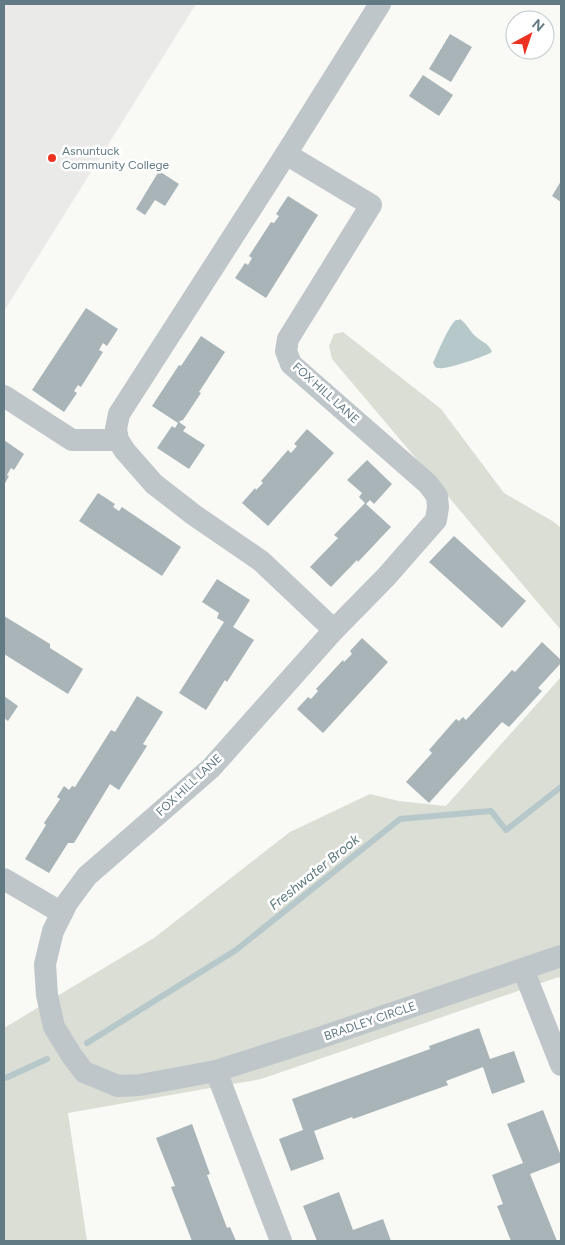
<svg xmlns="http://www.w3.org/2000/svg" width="565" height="1245" viewBox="0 0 565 1245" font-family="Figtree,sans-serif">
	<rect width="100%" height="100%" fill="#f9f9f6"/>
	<polygon fill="#eaeae9" points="4,4 196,4 4,311"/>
	<g fill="#daded5">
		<polygon points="343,332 441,409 504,493 554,522 561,528 561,630 332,359 329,346 334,334"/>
		<polygon points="561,677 561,982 559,977 261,1079 68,1113 87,1241 4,1241 4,1028 154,938 290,832 370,794 399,801 446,806"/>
	</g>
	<path fill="#b7c8ca" d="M460,319C467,324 469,330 474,335C480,341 489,343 492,352C486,356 446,370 439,368C435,368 435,366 433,363C436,356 450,323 456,320C458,320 459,320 460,319Z"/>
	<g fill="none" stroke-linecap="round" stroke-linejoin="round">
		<g stroke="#b7c8ca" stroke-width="6">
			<polyline points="87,1043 236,950 400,819 491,811 506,830 561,787"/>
			<polyline points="4,1078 8,1077 47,1059"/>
		</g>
	</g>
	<g fill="#a8b4b8">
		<polygon points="450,34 472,47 451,82 429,69"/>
		<polygon points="423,75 453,95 439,116 409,96"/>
		<polygon points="159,171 179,184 165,206 155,200 145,215 136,209"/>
		<polygon points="561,181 561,202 552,196"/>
		<polygon points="288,196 318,215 266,298 235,278 245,263 248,265 252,258 249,256 271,222 274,223 279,216 276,214"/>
		<polygon points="86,308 118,329 107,346 103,343 99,350 103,352 81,387 78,385 74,391 77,393 64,412 32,390"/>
		<polygon points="201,336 225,352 199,392 201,393 183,420 180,421 179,422 186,427 183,431 205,445 189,469 157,448 172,426 175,428 178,423 152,406 179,365 181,366"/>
		<polygon points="307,429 334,453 268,526 242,503 255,488 256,490 263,483 261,481 288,450 291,453 297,446 294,444"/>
		<polygon points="4,440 24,454 14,470 11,468 7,475 9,476 4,485"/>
		<polygon points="367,460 392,484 374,504 370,500 366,504 391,527 358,562 357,560 331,587 310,567 338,538 334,535 365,503 359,497 362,493 347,480"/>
		<polygon points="98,493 115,504 113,507 119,511 122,507 181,547 162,576 79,521"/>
		<polygon points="454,536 526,601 502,628 429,562"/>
		<polygon points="217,579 250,600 233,627 254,640 227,682 225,680 206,710 179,693 224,622 217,618 219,613 202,602"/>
		<polygon points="4,616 50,644 50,648 83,669 68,694 4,654"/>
		<polygon points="362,638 388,662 323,733 297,709 308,697 311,699 318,691 316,689 343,660 344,662 352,654 350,651"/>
		<polygon points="542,642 561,660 561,663 538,688 542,691 509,727 502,722 429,803 406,782 432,753 429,750 456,719 459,721 463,717 466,720 512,670 515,672"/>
		<polygon points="4,696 18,706 8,721 4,718"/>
		<polygon points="137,696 163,712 143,744 147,746 119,790 110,784 74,843 68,843 49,873 25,859 46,825 44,823 60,799 57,797 64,786 69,790 72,786 75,787 111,730 115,732"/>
		<polygon points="479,1028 490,1059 514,1051 525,1082 492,1094 483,1067 446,1081 448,1085 353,1119 352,1117 314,1131 324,1159 291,1171 279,1139 303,1130 292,1099 430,1049 429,1046"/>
		<polygon points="543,1110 561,1156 561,1162 530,1174 557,1241 511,1241 497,1206 503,1204 492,1175 523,1163 507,1124"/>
		<polygon points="192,1124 210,1174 207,1175 227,1228 230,1227 236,1241 192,1241 171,1187 175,1186 156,1138"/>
		<polygon points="339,1192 353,1230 383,1219 391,1241 317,1241 303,1206"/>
	</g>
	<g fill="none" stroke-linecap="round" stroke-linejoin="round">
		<g stroke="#bfc6c9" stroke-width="22">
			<polyline points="286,154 371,205 288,339 286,351 291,364 428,484 437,496 438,507 436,520 386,577 334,630 211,768 87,876 67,903 53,931 45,964 47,995 54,1027 72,1056 84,1072 118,1086 140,1085 216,1071 316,1039 561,956"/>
			<polyline points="4,396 72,440 118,440"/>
			<polyline points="334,630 261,561 194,515 154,484 125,451 118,440 116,429 119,414 286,154 380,4"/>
			<polyline points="4,879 62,913"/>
			<polyline points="523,969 561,1065"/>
			<polyline points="216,1071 281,1241"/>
		</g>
	</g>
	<circle fill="#ee3221" stroke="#fff" stroke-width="2" cx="52" cy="158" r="5"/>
	<g text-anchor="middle" stroke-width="5" stroke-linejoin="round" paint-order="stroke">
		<g font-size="12" fill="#627a83" stroke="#fff" text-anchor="start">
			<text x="62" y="155">Asnuntuck<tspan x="62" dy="14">Community College</tspan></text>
		</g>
		<g font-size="12" fill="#627a83" stroke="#fff">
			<text transform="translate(326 393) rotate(42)" y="4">FOX HILL LANE</text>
			<text transform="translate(189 785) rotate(-43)" y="4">FOX HILL LANE</text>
			<text transform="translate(370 1021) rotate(-19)" y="4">BRADLEY CIRCLE</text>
		</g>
		<g font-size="14" font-style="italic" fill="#5d797d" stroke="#fff">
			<text transform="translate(314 872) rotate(-39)" y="5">Freshwater Brook</text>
		</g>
	</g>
	<rect width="565" height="1245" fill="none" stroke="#627a83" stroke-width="10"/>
	<g transform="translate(530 35) rotate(40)"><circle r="24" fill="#ffffff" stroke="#c0cacd"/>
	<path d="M0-4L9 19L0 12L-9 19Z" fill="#ee3221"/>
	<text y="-8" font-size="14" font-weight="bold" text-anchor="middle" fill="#627a83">N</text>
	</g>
</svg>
